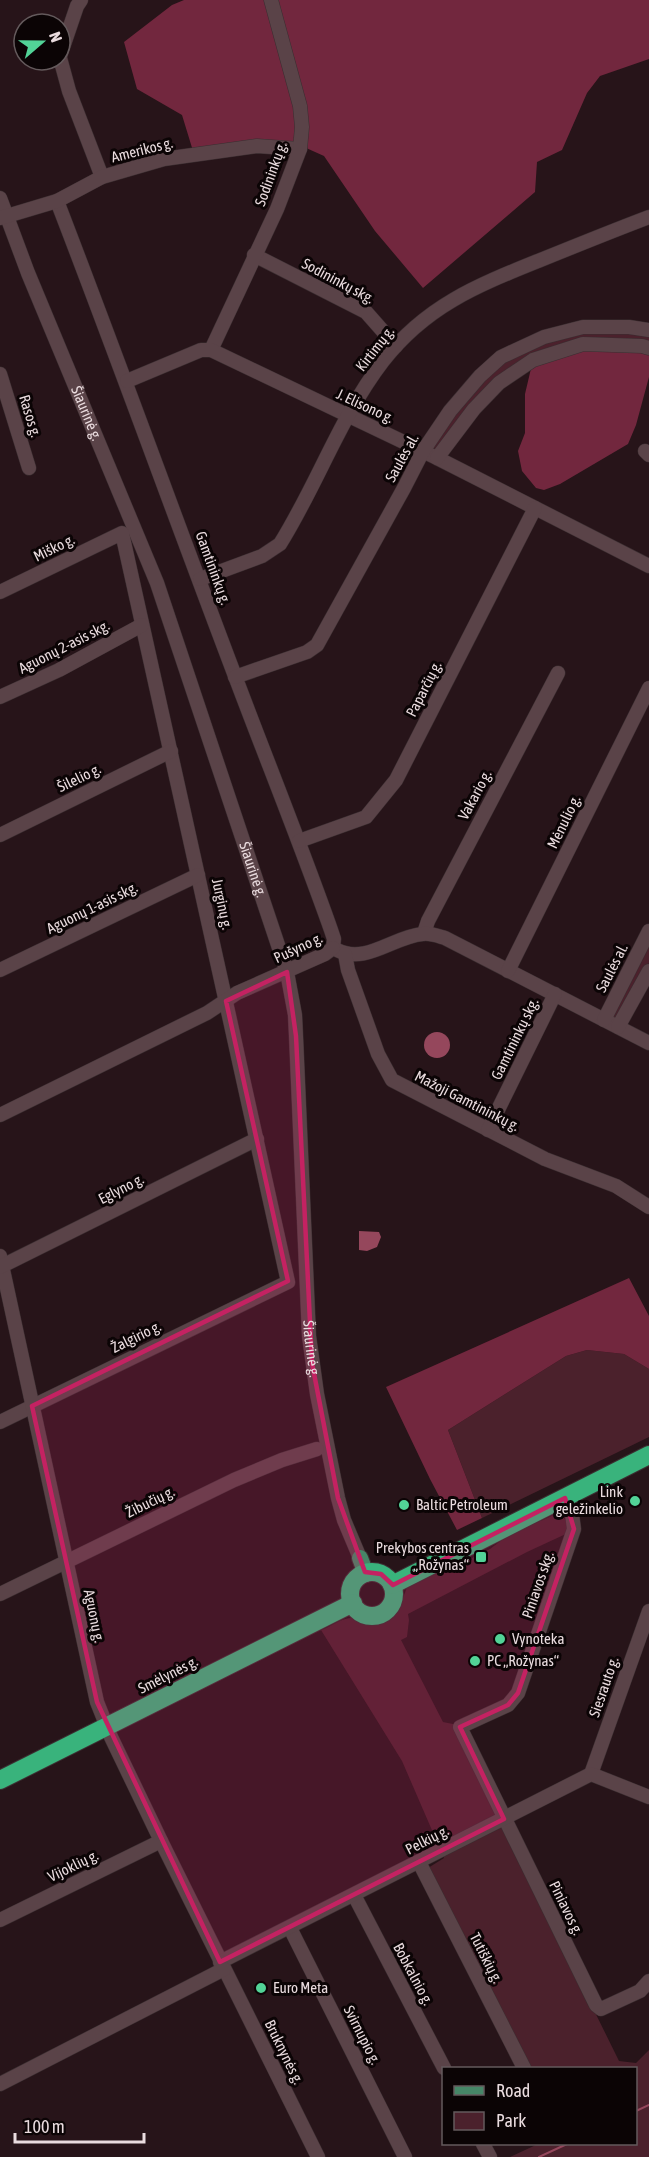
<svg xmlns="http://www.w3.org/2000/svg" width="649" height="2157" viewBox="0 0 649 2157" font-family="'Asap Condensed',sans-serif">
	<rect width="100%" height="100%" fill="#271419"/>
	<g fill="#4b212c">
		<polygon points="582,331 649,333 649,346 533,358 435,453 428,446 487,373 521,349"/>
		<polygon points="649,935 649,963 620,1018 612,1018"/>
		<polygon points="587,1350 624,1354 649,1369 649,1437 482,1518 448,1430 566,1356"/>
		<path d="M556,1514C566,1516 568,1523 568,1533L527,1552L408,1614L409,1620L407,1637L401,1640L443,1722L453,1724L619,2061L636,2063L649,2050V2157H510L538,2144H636V2068H530L428,1868L444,1858L402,1761L321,1630C330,1627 343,1617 352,1618C360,1618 367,1625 375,1625C396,1624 401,1603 407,1587L444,1568L464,1562L490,1549L507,1536Z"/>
	</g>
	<g fill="#72273e">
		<polygon points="184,0 649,0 649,59 600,76 587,93 562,150 537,162 535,192 423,288 375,231 324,156 295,143 193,151 182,115 137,89 124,42 172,5"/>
		<polygon points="583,344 649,348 649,377 636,425 628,444 560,484 544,490 536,488 522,471 518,451 525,433 525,394 533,360"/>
		<polygon points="629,1278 649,1316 649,1369 624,1354 587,1350 566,1356 448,1430 482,1518 457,1530 430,1479 386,1387"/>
	</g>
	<g fill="#95475c">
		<circle cx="437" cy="1045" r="13"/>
		<polygon points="359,1231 379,1232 381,1237 377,1247 367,1251 359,1250"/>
	</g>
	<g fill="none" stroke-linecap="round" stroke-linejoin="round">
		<g stroke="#95475c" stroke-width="2">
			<polyline points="636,2111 649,2105"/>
			<polyline points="539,2157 567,2144"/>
		</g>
		<defs>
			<g id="minor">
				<polyline points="60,56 77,6 81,0"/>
				<polyline points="60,58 69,91 102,177"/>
				<path id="s1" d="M0,198L28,273L157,583L287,972L295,1015L296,1036L309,1336L317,1394L338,1498L344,1520L360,1558"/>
				<path d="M57,201C118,359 175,518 235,676C267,761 301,845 331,930L334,939L333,948"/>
				<polyline points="0,218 57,201 102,177 164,159 257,146 300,149"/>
				<polyline points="254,255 366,312 396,346"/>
				<polyline points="211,350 277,209 300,149 302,127 300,106 271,0"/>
				<polyline points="0,374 29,468"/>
				<polyline points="127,381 201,350 211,350 437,458 649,566"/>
				<polyline points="645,451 649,455"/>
				<polyline points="437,458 474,409 499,383 533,360 583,344 642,346 649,348"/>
				<path d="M200,579L262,556L280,544C317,485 340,417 383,361C426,306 476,286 538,261C575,246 612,231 649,217"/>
				<polyline points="0,592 122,533 288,1282 0,1422"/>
				<polyline points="235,677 307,652 317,645 404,488 423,451 450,411 480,376 501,357 544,337 583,327 629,327 649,330"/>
				<polyline points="0,697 59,670 142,625"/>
				<polyline points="0,835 171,751"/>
				<polyline points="299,841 366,817 396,780 535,508"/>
				<polyline points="424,933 428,921 558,673"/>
				<path d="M337,950C366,965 394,936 423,934C430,933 438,936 445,938L649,1043"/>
				<polyline points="345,954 348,970 378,1054 392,1080 545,1159 616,1186 649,1207"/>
				<polyline points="0,970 198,875"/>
				<polyline points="508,971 649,688"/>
				<polyline points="604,1020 649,931"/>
				<polyline points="618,1027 649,971"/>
				<polyline points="0,1115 207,1013 237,993 325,954 333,948"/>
				<polyline points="488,1130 555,994"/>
				<polyline points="0,1256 97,1702 111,1737 161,1841 318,2157"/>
				<polyline points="0,1267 257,1139"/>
				<polyline points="565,1498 572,1514 574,1529 518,1693 508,1705 460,1727 596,2005 601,2009 640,1991 649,1981"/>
				<polyline points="0,1594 234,1480 282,1460 317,1449"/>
				<polyline points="591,1774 649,1611"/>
				<polyline points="419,1862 524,2068"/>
				<polyline points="354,1895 444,2068"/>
				<polyline points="0,1920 161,1841"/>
				<polyline points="290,1928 405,2157"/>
				<polyline points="220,1962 591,1774 649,1797"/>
				<polyline points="0,2084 224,1969"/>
				<polyline points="483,2144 490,2157"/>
			</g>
			<polyline id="major" points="360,1558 366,1574"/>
			<g id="highway">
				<circle cx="372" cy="1594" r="22"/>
				<polyline points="392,1585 649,1455"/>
				<polyline points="0,1780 353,1603"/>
			</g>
		</defs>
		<use href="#minor" stroke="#3b2e31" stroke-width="15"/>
		<use href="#major" stroke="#3b2e31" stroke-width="18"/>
		<use href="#highway" stroke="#3b2e31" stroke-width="20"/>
		<use href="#minor" stroke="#5a4348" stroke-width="14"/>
		<use href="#major" stroke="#468667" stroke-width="16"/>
		<use href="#highway" stroke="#39b37c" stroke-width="18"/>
	</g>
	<path fill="#c42262" fill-opacity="0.2" stroke="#c42262" stroke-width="4.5" stroke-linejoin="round" d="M287,972L296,1036L312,1363L338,1498L365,1572L381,1574L393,1585L565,1498L574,1529L518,1693L508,1705L460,1727L504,1819L220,1962L97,1702L32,1406L288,1281L226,1001Z"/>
	<g fill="#52d397" stroke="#0b0405" stroke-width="2">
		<circle cx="635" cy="1501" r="6"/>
		<circle cx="404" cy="1505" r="6"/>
		<rect x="475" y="1551" width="12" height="12" rx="3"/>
		<circle cx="500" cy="1639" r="6"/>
		<circle cx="475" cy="1661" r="6"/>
		<circle cx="261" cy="1988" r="6"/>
	</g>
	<g text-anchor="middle" stroke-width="6" stroke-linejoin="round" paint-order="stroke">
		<g font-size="15" fill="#eadcdf" stroke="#0b0405">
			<text transform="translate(142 150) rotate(-14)" y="5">Amerikos g.</text>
			<text transform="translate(271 174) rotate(-70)" y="5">Sodininkų g.</text>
			<text transform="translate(338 281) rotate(28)" y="5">Sodininkų skg.</text>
			<text transform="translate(375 349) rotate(-52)" y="5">Kirtimų g.</text>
			<text transform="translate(365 406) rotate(25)" y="5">J. Elisono g.</text>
			<text dy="5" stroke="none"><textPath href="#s1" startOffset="232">Šiaurinė g.</textPath></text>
			<text transform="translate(30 416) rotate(73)" y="5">Rasos g.</text>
			<text transform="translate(402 458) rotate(-61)" y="5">Saulės al.</text>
			<text transform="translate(54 548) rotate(-26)" y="5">Miško g.</text>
			<text transform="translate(213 568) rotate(70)" y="5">Gamtininkų g.</text>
			<text transform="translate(64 647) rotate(-27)" y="5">Aguonų 2-asis skg.</text>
			<text transform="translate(424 689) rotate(-63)" y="5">Paparčių g.</text>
			<text transform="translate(79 778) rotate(-26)" y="5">Šilelio g.</text>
			<text transform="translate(475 795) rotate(-62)" y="5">Vakario g.</text>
			<text transform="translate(564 822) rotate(-64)" y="5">Mėnulio g.</text>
			<text dy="5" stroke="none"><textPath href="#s1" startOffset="718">Šiaurinė g.</textPath></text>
			<text transform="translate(222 904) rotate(78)" y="5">Jurginų g.</text>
			<text transform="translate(92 908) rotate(-26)" y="5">Aguonų 1-asis skg.</text>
			<text transform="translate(298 948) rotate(-25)" y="5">Pušyno g.</text>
			<text transform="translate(612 968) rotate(-63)" y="5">Saulės al.</text>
			<text transform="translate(515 1039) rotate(-64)" y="5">Gamtininkų skg.</text>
			<text transform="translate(467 1101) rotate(27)" y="5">Mažoji Gamtininkų g.</text>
			<text transform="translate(121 1189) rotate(-27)" y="5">Eglyno g.</text>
			<text transform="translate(136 1337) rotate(-26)" y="5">Žalgirio g.</text>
			<text dy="5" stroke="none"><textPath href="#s1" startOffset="1204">Šiaurinė g.</textPath></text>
			<text transform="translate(150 1502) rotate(-26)" y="5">Žibučių g.</text>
			<text transform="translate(538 1585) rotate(-71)" y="5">Piniavos skg.</text>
			<text transform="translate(94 1616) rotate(78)" y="5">Aguonų g.</text>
			<text transform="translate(168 1675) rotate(-27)" y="5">Smėlynės g.</text>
			<text transform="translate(604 1687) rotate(-71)" y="5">Siesrauto g.</text>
			<text transform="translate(427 1840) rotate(-27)" y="5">Pelkių g.</text>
			<text transform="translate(73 1866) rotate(-26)" y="5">Vijoklių g.</text>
			<text transform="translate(566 1908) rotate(64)" y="5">Piniavos g.</text>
			<text transform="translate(486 1958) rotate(63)" y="5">Tutiškių g.</text>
			<text transform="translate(413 1974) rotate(62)" y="5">Bobkalnio g.</text>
			<text transform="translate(362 2035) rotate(63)" y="5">Svirnupio g.</text>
			<text transform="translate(284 2052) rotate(64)" y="5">Bruknynės g.</text>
		</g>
		<g font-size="15" fill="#eadcdf" stroke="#0b0405" text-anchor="start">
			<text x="623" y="1497" text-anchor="end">Link<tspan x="623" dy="17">geležinkelio</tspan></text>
			<text x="416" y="1510">Baltic Petroleum</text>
			<text x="469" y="1553" text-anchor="end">Prekybos centras<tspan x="469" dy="17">„Rožynas“</tspan></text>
			<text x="512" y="1644">Vynoteka</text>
			<text x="487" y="1666">PC „Rožynas“</text>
			<text x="273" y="1993">Euro Meta</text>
		</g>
	</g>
	<rect x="442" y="2067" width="195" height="78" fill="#0b0405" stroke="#645a5c" stroke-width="1.5"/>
	<rect x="454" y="2086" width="30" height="9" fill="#468667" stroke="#645a5c" stroke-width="1.5"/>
	<text x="496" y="2097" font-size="18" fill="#eadcdf">Road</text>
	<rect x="454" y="2112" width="30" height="18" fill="#4b212c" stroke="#645a5c" stroke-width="1.5"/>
	<text x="496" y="2127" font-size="18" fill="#eadcdf">Park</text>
	<g transform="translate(42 42) rotate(70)"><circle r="28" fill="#0b0405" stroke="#645a5c" stroke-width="1.5"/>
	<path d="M0-4.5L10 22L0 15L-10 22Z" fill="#52d397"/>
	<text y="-9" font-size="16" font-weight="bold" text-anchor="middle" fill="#eadcdf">N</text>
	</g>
	<path d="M15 2133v9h129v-9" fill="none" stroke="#eadcdf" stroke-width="3"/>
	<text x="24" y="2133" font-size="18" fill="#eadcdf" stroke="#0b0405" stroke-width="4.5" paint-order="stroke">100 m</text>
</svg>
